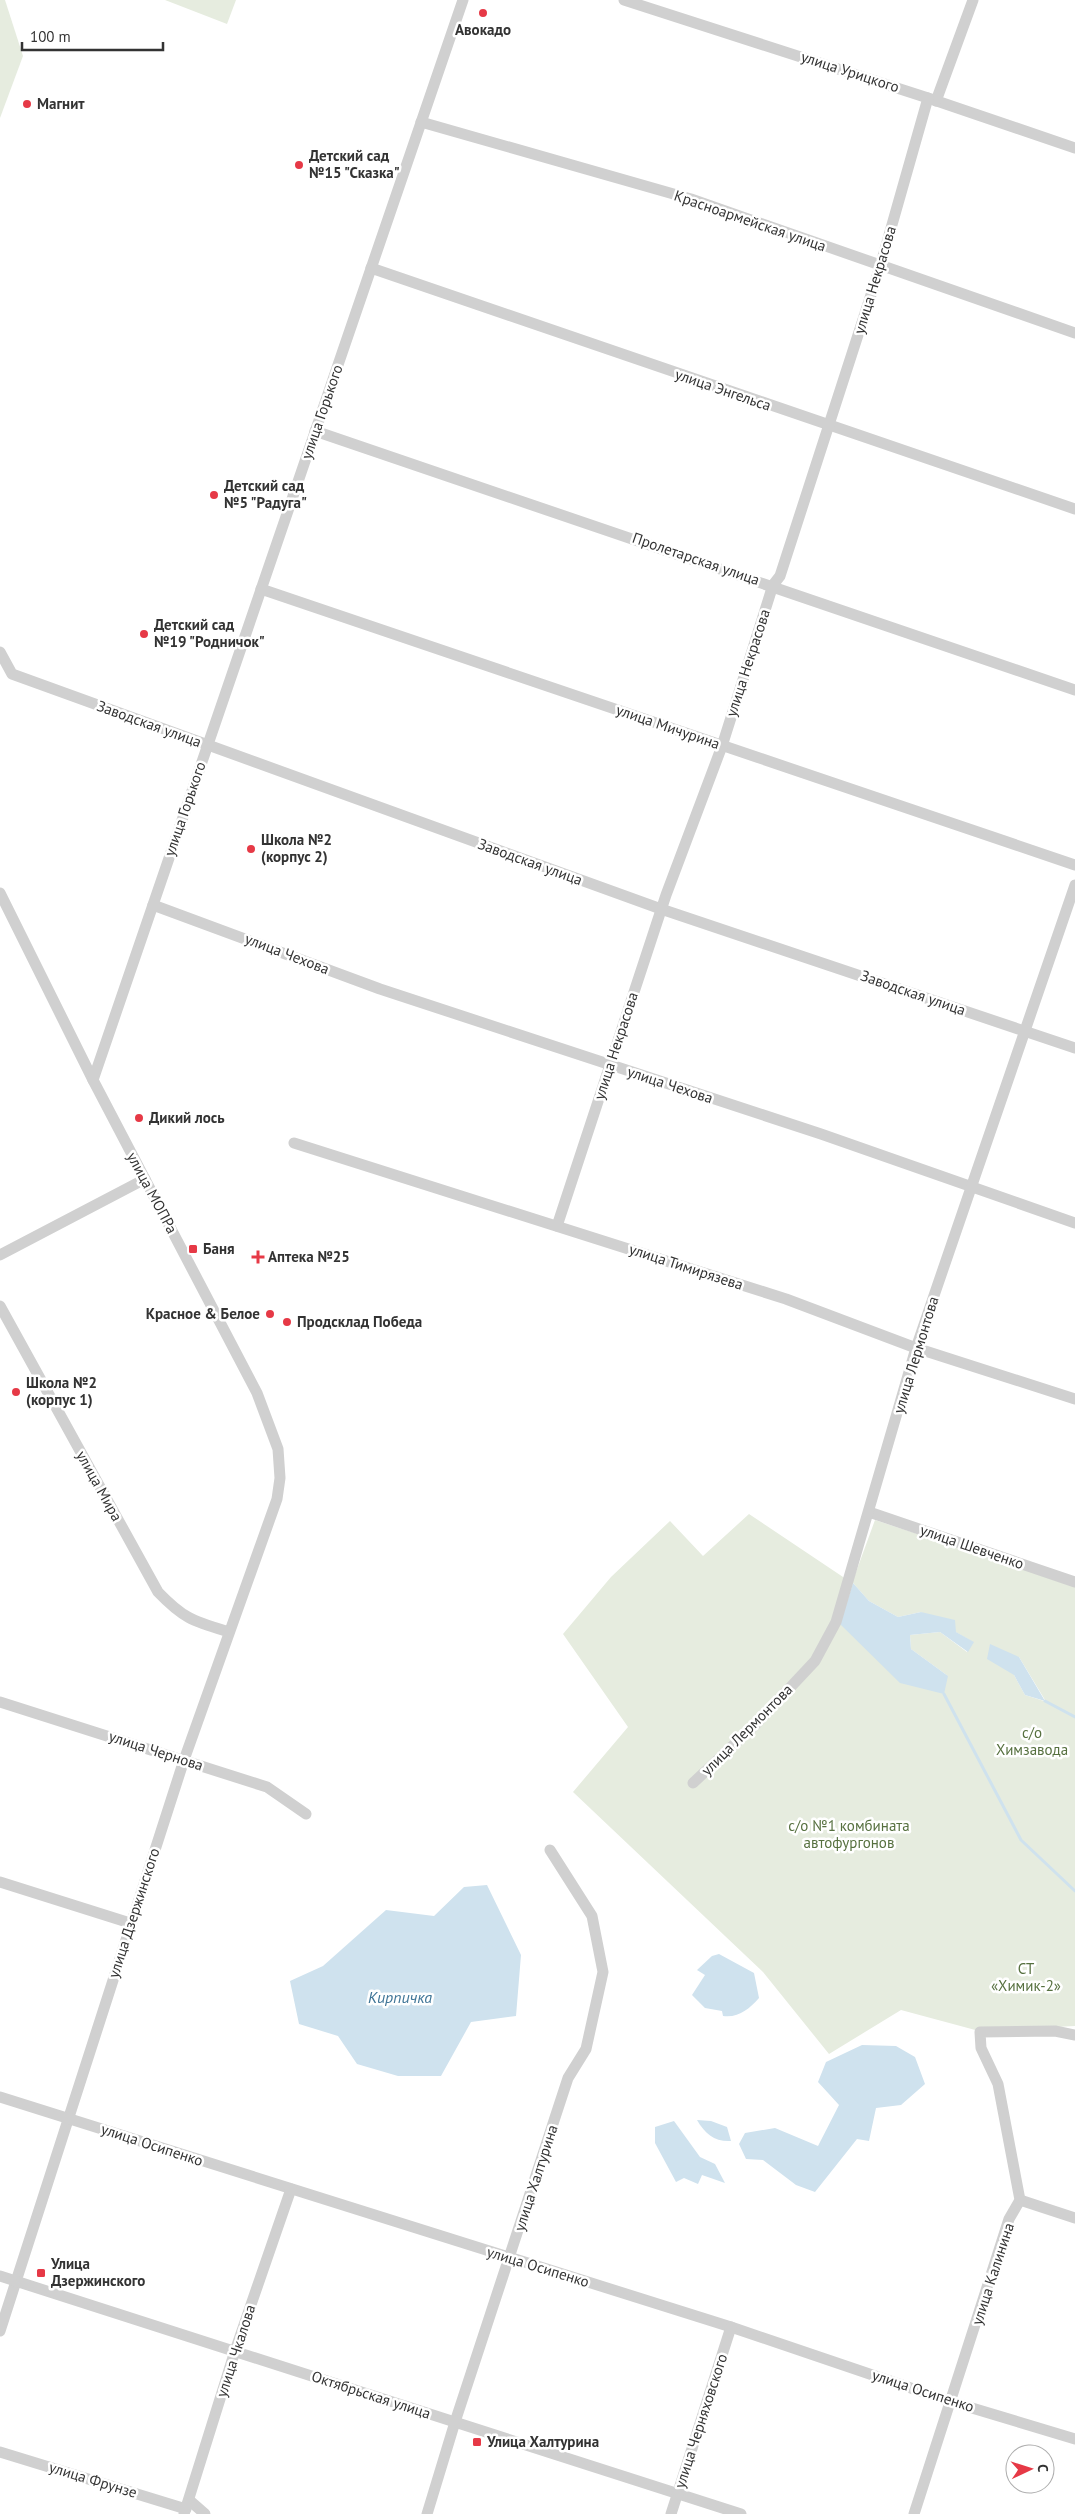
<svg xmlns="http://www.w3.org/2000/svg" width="1075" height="2514" viewBox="0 0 1075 2514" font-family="'PT Sans',sans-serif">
	<rect width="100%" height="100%" fill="#fff"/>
	<g fill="#e6ecdf" fill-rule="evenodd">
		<polygon points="0,0 5,0 23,56 0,118"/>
		<polygon points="165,0 236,0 227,24"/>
		<path d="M749,1514L852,1583L875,1520L1075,1586V2026L979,2031L901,2010L829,2054L763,1972L573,1792L628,1727L563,1634L611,1577L670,1521L703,1556ZM853,1583L869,1601L898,1617L921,1612L973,1642L967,1652L940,1632L910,1635L911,1649L948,1676L840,1624ZM1019,1657L1045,1700L1044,1701L1025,1695L1014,1675Z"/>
	</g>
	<g fill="#cfe2ee">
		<polygon points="853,1583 869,1601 898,1617 921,1612 955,1620 956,1632 974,1642 968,1652 940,1632 910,1635 911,1649 948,1676 944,1694 900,1683 840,1624"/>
		<polygon points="990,1644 1019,1657 1045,1701 1025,1695 1014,1675 987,1659"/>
		<polygon points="487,1885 521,1955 516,2016 471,2022 441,2076 398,2076 357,2064 338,2036 299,2024 290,1981 323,1966 386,1910 434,1916 464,1887"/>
		<path d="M719,1954L754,1973L759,1998C749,2009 739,2018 723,2016L722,2011L705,2008L692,1995L705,1975L697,1970L712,1956Z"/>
		<polygon points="862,2045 896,2046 915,2057 925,2084 901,2105 876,2108 869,2141 857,2139 815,2192 796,2185 763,2160 746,2159 739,2144 745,2133 775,2128 818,2146 839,2105 818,2082 826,2062"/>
		<path d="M697,2120L711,2121L727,2127L731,2141C715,2142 705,2134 697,2120Z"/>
		<polygon points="674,2121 700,2157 715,2164 725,2183 702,2175 698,2184 684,2178 676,2182 655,2143 655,2127"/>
	</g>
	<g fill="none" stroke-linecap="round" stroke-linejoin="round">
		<g stroke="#cfe2ee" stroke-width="3">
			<polyline points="944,1694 1021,1840 1075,1891"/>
			<polyline points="1045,1701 1075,1717"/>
		</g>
		<g stroke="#d0d0d0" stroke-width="11">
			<polyline points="624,0 928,98 1075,148"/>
			<polyline points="936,101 973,0"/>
			<polyline points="421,122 691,199 1075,333"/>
			<polyline points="371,268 1075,509"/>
			<polyline points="315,431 1075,690"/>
			<polyline points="261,589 1075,865"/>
			<polyline points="0,652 12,674 661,909 1075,1048"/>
			<polyline points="0,893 93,1080 257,1393 278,1449 280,1478 277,1499 184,1760 0,2331"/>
			<polyline points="153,905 380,989 821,1134 1075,1223"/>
			<polyline points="93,1080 463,0"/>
			<polyline points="294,1143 786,1299 916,1348 1075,1399"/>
			<polyline points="557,1226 666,895 722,746 773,585 780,576 880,267 928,98"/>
			<polyline points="0,1255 145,1179"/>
			<path d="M0,1306L158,1592C184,1619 193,1621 229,1632"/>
			<polyline points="869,1512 1075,1582"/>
			<polyline points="0,1702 267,1787 306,1814"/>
			<polyline points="693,1783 755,1725 815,1661 836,1622 916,1348 1075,885"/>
			<polyline points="0,1882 130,1923"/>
			<polyline points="0,2097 731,2327 952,2402 1075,2439"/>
			<polyline points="1020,2200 1075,2218"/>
			<polyline points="0,2276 741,2514"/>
			<polyline points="0,2452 186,2509"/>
			<polyline points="189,2500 205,2514"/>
			<polyline points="184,2514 235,2351 291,2189"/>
			<polyline points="427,2514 455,2422 568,2078 586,2049 603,1972 592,1916 550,1850"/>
			<polyline points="671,2514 731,2327"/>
			<polyline points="914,2514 1009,2219 1020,2200 998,2084 981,2048 980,2032 1055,2031 1075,2035"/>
		</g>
	</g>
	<g fill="#e63946" stroke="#fff" stroke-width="2">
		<circle cx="483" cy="13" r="5"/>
		<circle cx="27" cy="104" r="5"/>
		<circle cx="299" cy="165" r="5"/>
		<circle cx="214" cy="495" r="5"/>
		<circle cx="144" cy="634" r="5"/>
		<circle cx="251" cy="849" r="5"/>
		<circle cx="139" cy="1118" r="5"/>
		<rect x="188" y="1244" width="10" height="10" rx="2.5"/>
		<path d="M255.5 1249.5h5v5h5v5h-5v5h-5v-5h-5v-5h5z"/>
		<circle cx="270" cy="1314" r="5"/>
		<circle cx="287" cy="1322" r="5"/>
		<circle cx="16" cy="1392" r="5"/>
		<rect x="36" y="2268" width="10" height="10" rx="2.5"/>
		<rect x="472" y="2437" width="10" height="10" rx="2.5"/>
	</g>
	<g text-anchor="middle" stroke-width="5" stroke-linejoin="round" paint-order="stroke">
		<g font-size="15" font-weight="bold" fill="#333" stroke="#fff" text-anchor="start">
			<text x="483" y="35" text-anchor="middle">Авокадо</text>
			<text x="37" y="109">Магнит</text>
			<text x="309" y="161">Детский сад<tspan x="309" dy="17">№15 "Сказка"</tspan></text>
			<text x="224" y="491">Детский сад<tspan x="224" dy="17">№5 "Радуга"</tspan></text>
			<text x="154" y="630">Детский сад<tspan x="154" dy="17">№19 "Родничок"</tspan></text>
			<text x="261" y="845">Школа №2<tspan x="261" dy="17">(корпус 2)</tspan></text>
			<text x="149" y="1123">Дикий лось</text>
			<text x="203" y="1254">Баня</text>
			<text x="268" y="1262">Аптека №25</text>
			<text x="260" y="1319" text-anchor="end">Красное &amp; Белое</text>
			<text x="297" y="1327">Продсклад Победа</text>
			<text x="26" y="1388">Школа №2<tspan x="26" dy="17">(корпус 1)</tspan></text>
			<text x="51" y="2269">Улица<tspan x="51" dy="17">Дзержинского</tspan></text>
			<text x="487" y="2447">Улица Халтурина</text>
		</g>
		<g font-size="15" fill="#333" stroke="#fff">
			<text transform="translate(850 72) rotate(18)" y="5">улица Урицкого</text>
			<text transform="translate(750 221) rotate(19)" y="5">Красноармейская улица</text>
			<text transform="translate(875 280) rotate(-73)" y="5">улица Некрасова</text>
			<text transform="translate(723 390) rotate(19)" y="5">улица Энгельса</text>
			<text transform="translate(322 412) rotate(-71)" y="5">улица Горького</text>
			<text transform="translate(696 559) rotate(19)" y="5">Пролетарская улица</text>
			<text transform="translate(748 663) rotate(-72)" y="5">улица Некрасова</text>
			<text transform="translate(149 724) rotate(20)" y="5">Заводская улица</text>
			<text transform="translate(668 727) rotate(19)" y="5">улица Мичурина</text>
			<text transform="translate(185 809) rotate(-71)" y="5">улица Горького</text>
			<text transform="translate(530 862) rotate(20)" y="5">Заводская улица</text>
			<text transform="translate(287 954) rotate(21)" y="5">улица Чехова</text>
			<text transform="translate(913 993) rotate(19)" y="5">Заводская улица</text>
			<text transform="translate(616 1046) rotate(-72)" y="5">улица Некрасова</text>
			<text transform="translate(670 1085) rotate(18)" y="5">улица Чехова</text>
			<text transform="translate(152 1193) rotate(62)" y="5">улица МОПРа</text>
			<text transform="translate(686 1267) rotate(18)" y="5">улица Тимирязева</text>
			<text transform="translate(916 1355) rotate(-73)" y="5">улица Лермонтова</text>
			<text transform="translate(99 1486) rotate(61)" y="5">улица Мира</text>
			<text transform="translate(972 1547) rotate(19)" y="5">улица Шевченко</text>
			<text transform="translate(747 1730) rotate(-45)" y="5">улица Лермонтова</text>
			<text transform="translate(156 1751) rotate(18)" y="5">улица Чернова</text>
			<text transform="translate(134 1913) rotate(-72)" y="5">улица Дзержинского</text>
			<text transform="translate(152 2145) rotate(18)" y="5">улица Осипенко</text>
			<text transform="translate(536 2178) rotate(-72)" y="5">улица Халтурина</text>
			<text transform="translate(538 2267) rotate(17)" y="5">улица Осипенко</text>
			<text transform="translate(993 2274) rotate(-72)" y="5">улица Калинина</text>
			<text transform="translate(236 2351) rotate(-72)" y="5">улица Чкалова</text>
			<text transform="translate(923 2391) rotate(18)" y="5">улица Осипенко</text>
			<text transform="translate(371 2395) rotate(18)" y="5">Октябрьская улица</text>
			<text transform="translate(701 2421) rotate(-72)" y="5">улица Черняховского</text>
			<text transform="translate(93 2480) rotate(17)" y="5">улица Фрунзе</text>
		</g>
		<g font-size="15" fill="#56703f" stroke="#fff">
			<text x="1032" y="1738">с/о<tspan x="1032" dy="17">Химзавода</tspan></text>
			<text x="849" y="1831">с/о №1 комбината<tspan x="849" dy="17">автофургонов</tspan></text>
			<text x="1026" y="1974">СТ<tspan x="1026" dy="17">«Химик-2»</tspan></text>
		</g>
		<g font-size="16" font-style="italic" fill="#3f7597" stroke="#fff">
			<text x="400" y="2003">Кирпичка</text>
		</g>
	</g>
	<g transform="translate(1030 2469) rotate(86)"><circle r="24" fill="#ffffff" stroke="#adadad"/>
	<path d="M0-4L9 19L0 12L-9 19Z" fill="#e63946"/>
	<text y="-8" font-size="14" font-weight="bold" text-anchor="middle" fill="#333333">С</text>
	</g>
	<path d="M22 42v8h141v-8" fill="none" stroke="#333333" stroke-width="2.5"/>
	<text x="30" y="42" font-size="15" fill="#333333" stroke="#ffffff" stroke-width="4" paint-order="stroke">100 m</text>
</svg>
